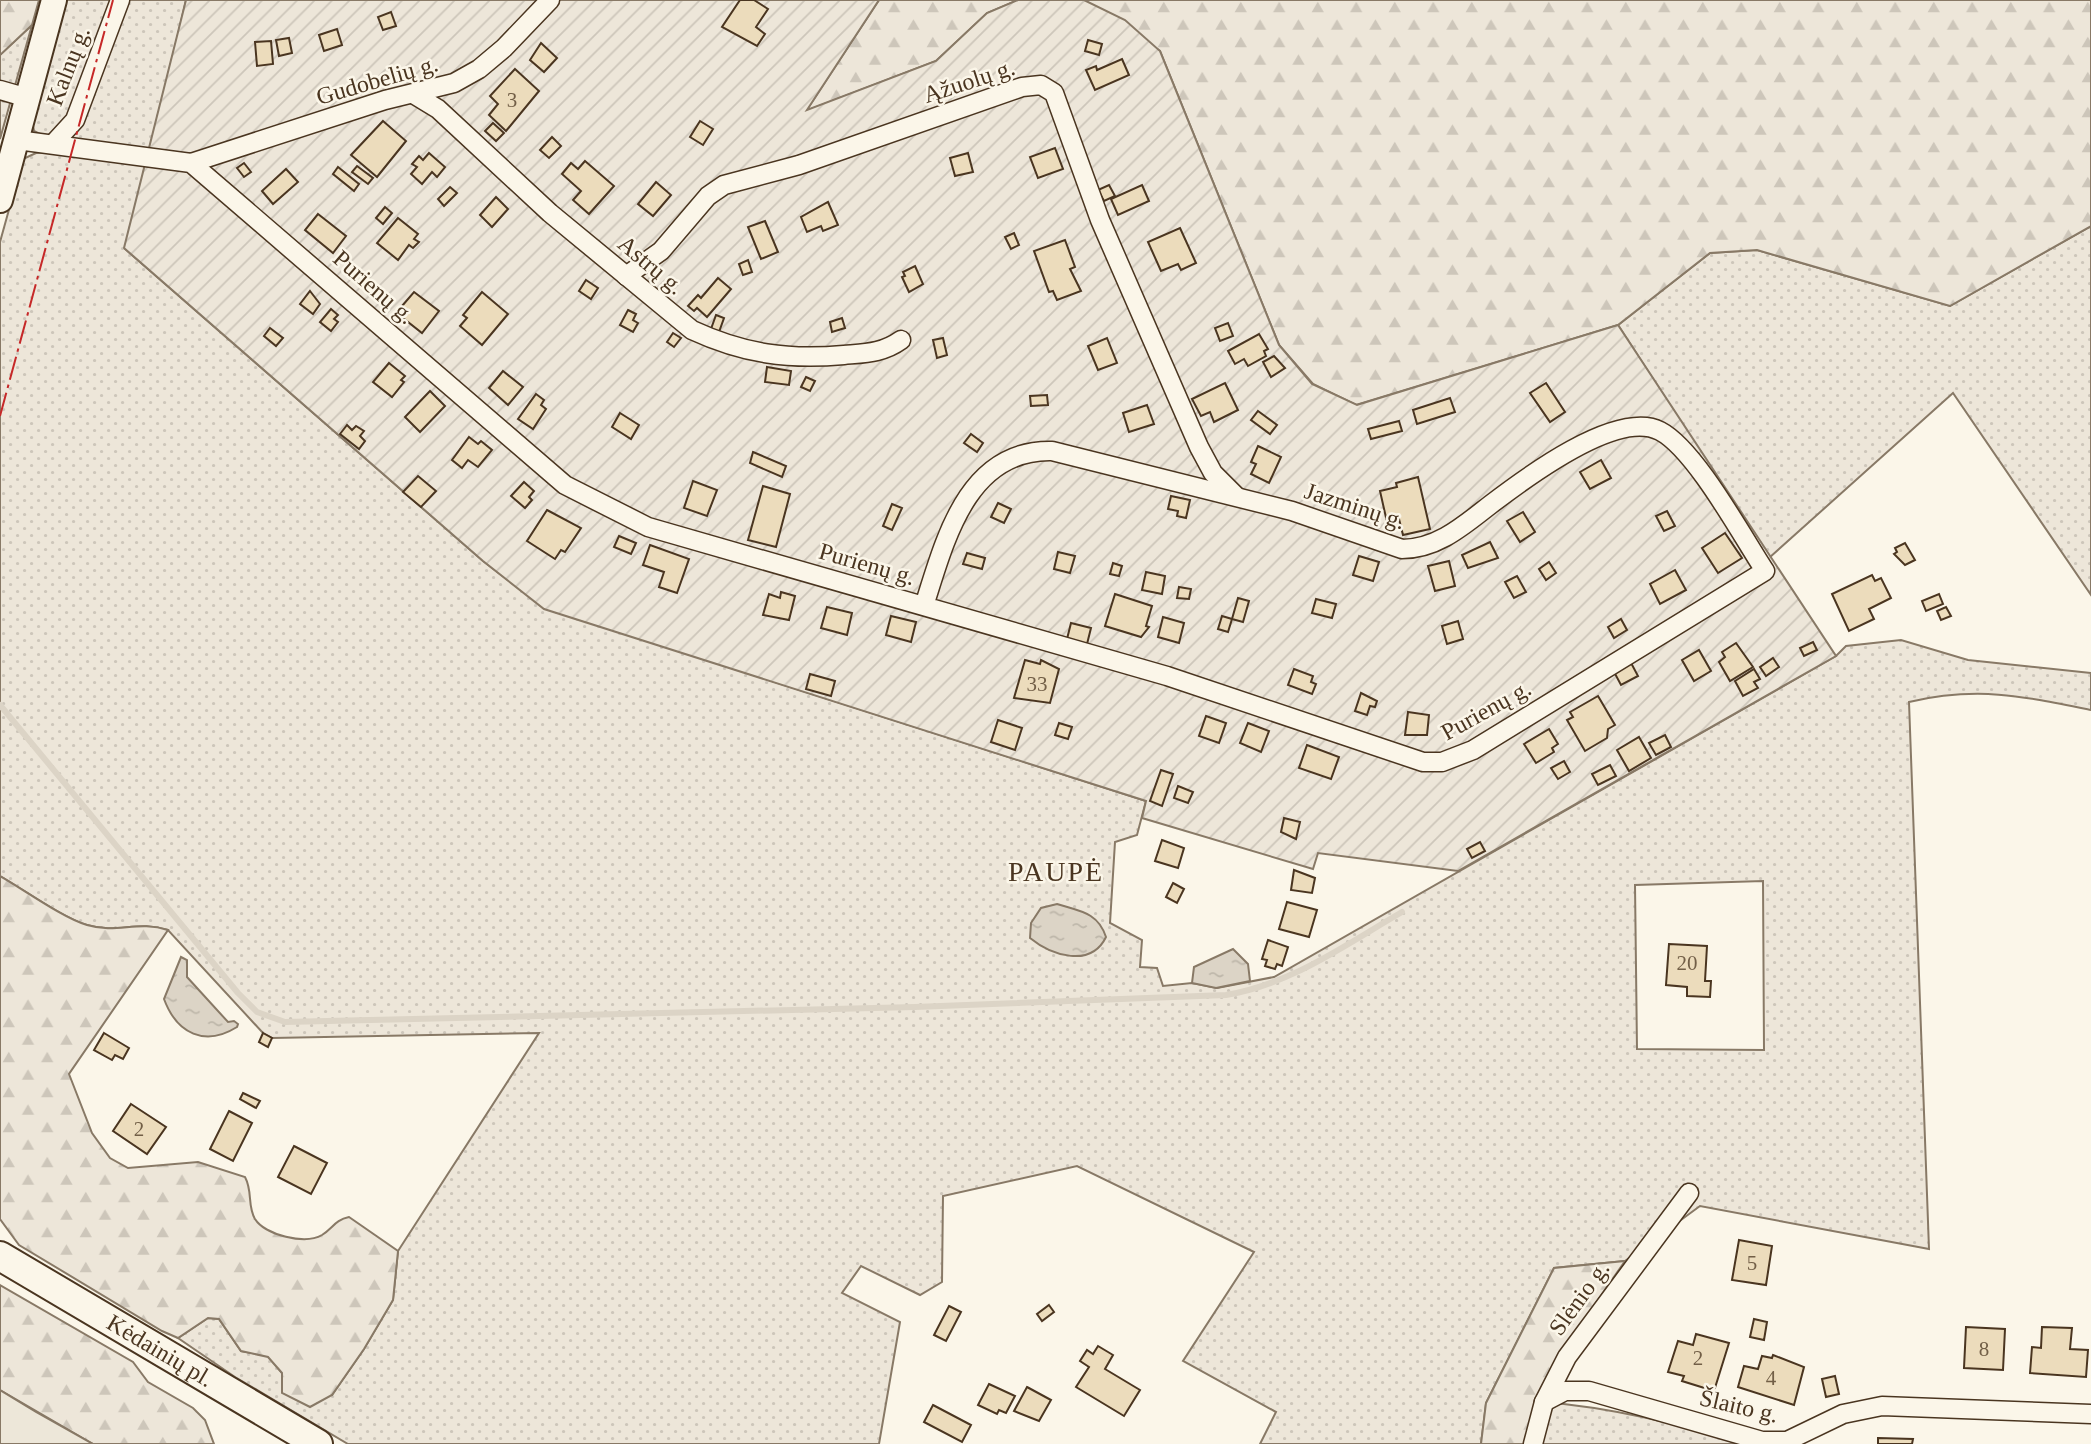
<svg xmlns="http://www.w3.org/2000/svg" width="2091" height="1444" viewBox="0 0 2091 1444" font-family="Georgia,serif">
	<defs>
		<pattern id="grass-dots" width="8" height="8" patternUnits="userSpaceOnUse" patternTransform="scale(1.75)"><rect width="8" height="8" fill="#ede6d9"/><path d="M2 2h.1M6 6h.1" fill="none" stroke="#cdc6ba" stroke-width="1.8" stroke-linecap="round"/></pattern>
		<pattern id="forest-firs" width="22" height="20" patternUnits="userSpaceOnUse" patternTransform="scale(1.75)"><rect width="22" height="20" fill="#ede6d9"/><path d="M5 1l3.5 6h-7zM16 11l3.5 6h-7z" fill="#cdc6ba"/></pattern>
		<pattern id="garden-furrows" width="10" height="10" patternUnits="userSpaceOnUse" patternTransform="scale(1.75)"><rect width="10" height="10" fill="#ede6d9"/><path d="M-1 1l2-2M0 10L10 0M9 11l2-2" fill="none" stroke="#cdc6ba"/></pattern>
		<pattern id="water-ripples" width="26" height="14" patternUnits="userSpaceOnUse" patternTransform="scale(1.75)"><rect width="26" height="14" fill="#dcd4c6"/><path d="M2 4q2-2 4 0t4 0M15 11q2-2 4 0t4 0" fill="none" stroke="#beb7aa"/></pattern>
	</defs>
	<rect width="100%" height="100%" fill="#fbf6e9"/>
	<g fill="url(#grass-dots)" stroke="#887966" stroke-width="2" fill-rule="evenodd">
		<polygon points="65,0 186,0 151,150 46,137 34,131 32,120"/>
		<polygon points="32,25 0,139 0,55"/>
		<path d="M56,151L147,164L125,249L483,561L544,608L1146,801L1137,835L1115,842L1110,923L1142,940L1140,967L1157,968L1163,986L1192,983L1217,988L1274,977L1836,656L1846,646L1901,640L1968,660L2091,673V710C2023,696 1977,686 1909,702L1929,1249L1700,1206L1625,1261L1554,1268L1486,1403L1481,1444H1260L1276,1412L1183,1361L1254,1252L1077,1166L943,1196L942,1282L920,1295L861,1266L842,1293L900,1322L879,1444H348L235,1377L178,1338L208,1318L219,1319L241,1351L268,1356L282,1373L332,1395L364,1349L393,1300L398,1251L539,1033L272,1038L263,1033L168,930C138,920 117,934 87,925C63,918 23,889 0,876V242L23,159L36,153ZM1763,881L1764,1050L1637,1049L1635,885Z"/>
		<polygon points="2091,226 2091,595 1953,393 1769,558 1618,325 1710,253 1757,250 1950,306"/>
		<path d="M1544,1402C1604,1407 1682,1423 1738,1444H1537Z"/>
	</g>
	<g fill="url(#forest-firs)" stroke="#887966" stroke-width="2">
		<polygon points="0,0 39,0 32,25 0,55"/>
		<polygon points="879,0 1018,0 987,13 936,61 806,111"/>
		<polygon points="1084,0 2091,0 2091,226 1950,306 1757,250 1710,253 1618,325 1356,405 1313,384 1279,345 1160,51"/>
		<path d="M0,876C23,889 63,918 87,925C117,934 138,920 168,930L69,1074L92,1133L110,1158L128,1168L198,1162L245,1177C253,1192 247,1205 255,1219C265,1235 305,1245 322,1235C333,1228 335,1220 349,1217L398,1251L393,1300L364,1349L332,1395L310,1407L282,1393V1373L268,1357L241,1351L219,1319L208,1318L178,1338L162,1331L19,1245L0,1219Z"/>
		<polygon points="1625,1261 1553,1365 1537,1444 1481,1444 1486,1403 1554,1268"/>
		<polygon points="0,1285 133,1362 148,1382 193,1408 205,1420 214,1444 93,1444 0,1390"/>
	</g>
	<polygon fill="url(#garden-furrows)" stroke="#887966" stroke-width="2" points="186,0 879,0 807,110 936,61 987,13 1018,0 1084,0 1125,20 1160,51 1279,345 1312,384 1357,405 1618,325 1836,656 1458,871 1318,853 1313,869 1142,818 1146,801 544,609 483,561 124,248"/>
	<polygon fill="#ede7d9" stroke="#887966" stroke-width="2" points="0,1390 36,1412 93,1444 0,1444"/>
	<g fill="url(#water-ripples)" stroke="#887966" stroke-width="2">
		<path d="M1057,904C1079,911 1098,912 1106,937C1091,968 1052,956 1030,938L1031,923L1041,908Z"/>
		<polygon points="1233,949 1248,964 1250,981 1216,988 1192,983 1194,967"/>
		<path d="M181,957L187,960V977L228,1022L234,1021L238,1024L237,1027C205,1047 177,1034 164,999Z"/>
	</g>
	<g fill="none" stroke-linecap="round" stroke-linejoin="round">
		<path stroke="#dcd4c6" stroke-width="6" d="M0,705L238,993L257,1012L285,1022L915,1007L1226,995C1292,984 1345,945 1402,912"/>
	</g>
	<g fill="#ecdcbc" stroke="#4a3520" stroke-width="2">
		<polygon points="740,0 754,0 768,9 756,27 765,34 757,46 722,27"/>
		<polygon points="391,12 396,26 383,30 378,17"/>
		<polygon points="337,29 342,45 324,51 319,35"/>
		<polygon points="289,38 292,53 279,56 276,40"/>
		<polygon points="1088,40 1102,44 1099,55 1085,51"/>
		<polygon points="271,41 273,64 257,66 255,42"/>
		<polygon points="541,43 557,58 544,72 530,60"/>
		<polygon points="1122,59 1129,75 1095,90 1086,70 1096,66 1097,70"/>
		<polygon points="515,69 539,91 506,131 489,115 498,104 490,96"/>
		<polygon points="383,121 406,141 377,177 351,155"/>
		<polygon points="700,121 713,129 703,145 690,137"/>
		<polygon points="493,123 504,133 496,141 485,131"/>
		<polygon points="552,137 561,146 549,158 540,150"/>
		<polygon points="1055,148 1063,169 1038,178 1030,157"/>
		<polygon points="429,153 445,167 437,177 432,172 422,184 411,174 417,167 412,164 419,156 423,160"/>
		<polygon points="968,153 973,172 955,176 950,158"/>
		<polygon points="585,161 614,186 589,214 573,200 581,191 562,174 571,163 578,169"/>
		<polygon points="244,163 251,172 244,177 237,168"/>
		<polygon points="357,166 373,178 368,184 352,172"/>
		<polygon points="338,167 359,184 354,191 333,174"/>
		<polygon points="286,169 298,182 273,204 262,191"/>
		<polygon points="656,182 671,195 653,216 638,204"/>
		<polygon points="1109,185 1115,196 1104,201 1098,190"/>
		<polygon points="1142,185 1149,201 1118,215 1111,199"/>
		<polygon points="450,187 457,193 444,206 438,199"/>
		<polygon points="496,197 508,209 492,227 480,215"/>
		<polygon points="828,202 838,225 823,231 821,226 807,232 801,217"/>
		<polygon points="385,207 392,213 383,224 376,218"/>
		<polygon points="318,214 346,236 333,253 305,230"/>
		<polygon points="398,218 418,234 414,239 419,242 413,248 409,245 398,260 377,243"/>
		<polygon points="765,221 778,252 761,259 748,227"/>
		<polygon points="1180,228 1196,263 1181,270 1178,264 1161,271 1148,242"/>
		<polygon points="1014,233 1019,245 1011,249 1005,237"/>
		<polygon points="1065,240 1075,267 1070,269 1081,291 1057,300 1053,291 1049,292 1034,251"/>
		<polygon points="748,260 752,272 743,275 739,264"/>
		<polygon points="915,266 923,284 909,292 902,277 905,276 903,272"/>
		<polygon points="718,278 731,289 707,317 697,308 694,311 688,306 698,295 701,298"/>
		<polygon points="586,280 598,288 591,299 579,291"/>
		<polygon points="310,291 320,304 313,314 300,304"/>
		<polygon points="414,292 439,311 422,333 403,318 408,311 402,306"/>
		<polygon points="482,292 508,314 482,345 460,326 467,318 463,315"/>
		<polygon points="331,309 338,315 334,319 338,322 331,331 320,322"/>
		<polygon points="628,310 636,314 633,320 638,323 633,332 620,325"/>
		<polygon points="716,315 724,318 719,332 711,329"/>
		<polygon points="842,318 845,328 832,332 830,322"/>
		<polygon points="1228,323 1233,336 1220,341 1215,328"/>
		<polygon points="270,328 283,338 276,346 264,336"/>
		<polygon points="673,333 681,338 674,347 667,342"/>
		<polygon points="1259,334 1268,349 1264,351 1266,356 1248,366 1244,359 1235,364 1228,351"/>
		<polygon points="943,338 947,355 937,358 933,340"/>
		<polygon points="1107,338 1117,363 1098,370 1088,346"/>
		<polygon points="1274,356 1285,368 1271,377 1263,362"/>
		<polygon points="389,363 405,376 401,380 404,382 392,397 373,382"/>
		<polygon points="767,367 791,371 789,385 765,382"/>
		<polygon points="503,371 523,387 508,405 489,388"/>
		<polygon points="806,377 815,381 810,391 801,387"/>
		<polygon points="1225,383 1238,410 1214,422 1210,412 1201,416 1192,399"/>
		<polygon points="1546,383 1565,412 1550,422 1530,393"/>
		<polygon points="430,391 445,406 420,432 405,417"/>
		<polygon points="536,394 544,400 541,405 546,409 533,429 518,419"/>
		<polygon points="1047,395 1048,405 1031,406 1030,396"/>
		<polygon points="1450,398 1455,412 1417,424 1413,410"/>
		<polygon points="1147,405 1154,424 1129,432 1123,413"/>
		<polygon points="1258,411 1277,425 1270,434 1251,420"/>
		<polygon points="620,413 639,425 631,439 612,427"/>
		<polygon points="1399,421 1402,431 1371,439 1368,429"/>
		<polygon points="347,425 352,430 356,426 364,431 360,436 365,441 359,449 340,434"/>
		<polygon points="971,434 983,443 977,452 964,443"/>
		<polygon points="469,437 478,444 481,441 492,450 478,467 468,460 462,468 452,460"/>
		<polygon points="1258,446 1281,457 1269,483 1251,474 1256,464 1251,462"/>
		<polygon points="753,452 786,466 782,477 750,463"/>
		<polygon points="1601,460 1611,478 1590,489 1580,472"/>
		<polygon points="418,476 436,491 421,507 403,492"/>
		<polygon points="1418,477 1430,529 1403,535 1399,519 1387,522 1380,491 1397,487 1396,483"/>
		<polygon points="693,481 717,490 707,516 684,508"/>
		<polygon points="524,482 534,491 529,497 532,500 525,508 511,496"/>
		<polygon points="763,486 790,494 776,547 748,540"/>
		<polygon points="1171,496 1190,500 1186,518 1177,516 1178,511 1168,509"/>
		<polygon points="998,503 1011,509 1004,523 991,517"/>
		<polygon points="892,504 902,508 892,530 883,526"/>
		<polygon points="547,510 581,528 565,552 561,550 555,559 527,541"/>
		<polygon points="1667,511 1675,526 1664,531 1656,516"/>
		<polygon points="1523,512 1535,532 1520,542 1507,521"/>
		<polygon points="1725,533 1742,558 1718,573 1702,548"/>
		<polygon points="619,536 636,543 631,554 614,547"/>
		<polygon points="1490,542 1498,558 1468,568 1462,555"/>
		<polygon points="1905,543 1915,560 1905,565 1894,554 1897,552 1895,548"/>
		<polygon points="650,545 689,559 677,593 659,587 664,572 643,565"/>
		<polygon points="1058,552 1075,556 1070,573 1054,569"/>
		<polygon points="967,553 985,558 982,569 963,564"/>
		<polygon points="1359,556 1379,562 1373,581 1353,575"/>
		<polygon points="1449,561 1455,586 1435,591 1428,566"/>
		<polygon points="1549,562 1556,573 1546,580 1539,569"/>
		<polygon points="1113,563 1122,566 1119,576 1110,574"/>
		<polygon points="1675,570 1686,590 1660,604 1650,584"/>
		<polygon points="1146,572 1165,576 1162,594 1142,590"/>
		<polygon points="1872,575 1875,581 1881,578 1891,598 1869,609 1874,619 1849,631 1832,594"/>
		<polygon points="1517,576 1526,592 1514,598 1505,582"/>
		<polygon points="1179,587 1191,589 1189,599 1177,598"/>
		<polygon points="781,592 795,596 789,620 763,615 769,594 780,598"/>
		<polygon points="1115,594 1152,606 1146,626 1149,627 1141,637 1105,626"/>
		<polygon points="1939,594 1943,604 1926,611 1922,601"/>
		<polygon points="1238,598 1249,601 1243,622 1232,619"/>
		<polygon points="1316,599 1336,604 1332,618 1312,613"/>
		<polygon points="827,607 852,613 847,635 821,628"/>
		<polygon points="1946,607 1951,616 1941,620 1937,611"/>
		<polygon points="891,616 916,622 911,642 886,635"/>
		<polygon points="1222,616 1232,619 1228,632 1218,629"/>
		<polygon points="1163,617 1184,623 1179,643 1158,637"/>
		<polygon points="1621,619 1627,630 1614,638 1608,627"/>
		<polygon points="1458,621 1463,639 1447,644 1442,626"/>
		<polygon points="1071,623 1091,628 1087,644 1067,639"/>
		<polygon points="1813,642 1817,650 1804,656 1800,648"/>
		<polygon points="1736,643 1753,667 1730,681 1719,662 1725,657 1722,652"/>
		<polygon points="1699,650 1711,671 1694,681 1682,660"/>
		<polygon points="1773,658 1779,667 1766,676 1760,667"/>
		<polygon points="1025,660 1040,664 1041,660 1059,669 1050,703 1014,698"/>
		<polygon points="1630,661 1638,676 1621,685 1613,670"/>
		<polygon points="1294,669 1313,676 1311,682 1316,684 1312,694 1288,685"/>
		<polygon points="1754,669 1760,679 1754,682 1758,688 1743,696 1735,681"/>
		<polygon points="810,674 835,681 831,696 806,689"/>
		<polygon points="1361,693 1377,701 1375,707 1370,706 1367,715 1355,711"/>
		<polygon points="1598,696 1615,725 1608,729 1607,738 1585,751 1567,720 1573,717 1570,712"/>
		<polygon points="1408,712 1429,715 1427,735 1405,735"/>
		<polygon points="1206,716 1226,723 1219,743 1199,736"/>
		<polygon points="998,720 1022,728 1015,750 991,742"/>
		<polygon points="1059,723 1072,727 1068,739 1055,735"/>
		<polygon points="1248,723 1269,731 1261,752 1240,743"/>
		<polygon points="1549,729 1558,744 1552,748 1554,752 1536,763 1524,744"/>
		<polygon points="1665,735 1671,747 1656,755 1649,743"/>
		<polygon points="1639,737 1651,758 1629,771 1617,750"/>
		<polygon points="1307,745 1339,757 1331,779 1299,768"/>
		<polygon points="1564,761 1570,772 1558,779 1551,768"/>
		<polygon points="1610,765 1616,776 1598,785 1592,774"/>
		<polygon points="1161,770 1173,774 1162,806 1150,801"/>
		<polygon points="1178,786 1193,792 1188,803 1174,798"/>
		<polygon points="1284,818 1300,822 1296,839 1281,832"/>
		<polygon points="1162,840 1184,848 1178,868 1155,861"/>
		<polygon points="1480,842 1485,851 1472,858 1467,849"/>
		<polygon points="1294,870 1315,878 1312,893 1291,890"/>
		<polygon points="1173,883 1184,889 1177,903 1166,897"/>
		<polygon points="1287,902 1317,910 1309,937 1279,929"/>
		<polygon points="1268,940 1288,947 1282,966 1277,964 1275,969 1265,966 1267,960 1262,959"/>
		<polygon points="1669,944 1707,946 1705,981 1711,981 1710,997 1687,996 1687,987 1666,985"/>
		<polygon points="104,1033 129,1048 123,1059 115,1055 112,1060 94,1050"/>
		<polygon points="263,1033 272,1038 268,1047 259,1042"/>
		<polygon points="243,1093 260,1101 256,1108 240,1099"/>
		<polygon points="131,1104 166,1127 147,1154 113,1131"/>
		<polygon points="229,1111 252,1123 233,1161 210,1149"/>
		<polygon points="294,1146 327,1163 311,1194 278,1177"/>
		<polygon points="1739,1240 1772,1246 1766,1285 1732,1280"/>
		<polygon points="1049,1305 1054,1312 1042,1321 1037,1314"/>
		<polygon points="949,1306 961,1312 946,1341 934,1335"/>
		<polygon points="1754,1319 1767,1322 1764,1340 1750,1337"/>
		<polygon points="1966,1327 2005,1329 2003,1370 1964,1368"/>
		<polygon points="2042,1327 2072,1328 2070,1349 2088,1350 2086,1377 2030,1373 2032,1347 2041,1348"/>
		<polygon points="1696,1334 1729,1343 1714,1391 1682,1381 1684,1376 1668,1372 1678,1341 1693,1345"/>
		<polygon points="1098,1346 1113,1355 1105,1369 1140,1390 1124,1416 1076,1387 1089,1367 1080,1361 1087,1350 1093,1354"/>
		<polygon points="1773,1355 1804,1367 1794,1405 1738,1387 1744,1366 1758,1369 1762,1356 1772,1358"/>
		<polygon points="1835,1376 1839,1394 1826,1397 1822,1379"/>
		<polygon points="989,1384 1015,1396 1006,1413 999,1410 997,1414 978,1405"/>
		<polygon points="1027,1387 1051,1400 1039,1421 1014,1411"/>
		<polygon points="933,1405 971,1425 962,1442 924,1422"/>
		<polygon points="1878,1438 1913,1439 1912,1444 1878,1444"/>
	</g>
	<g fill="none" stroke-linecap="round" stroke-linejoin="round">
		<defs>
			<g id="minor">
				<polyline points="0,90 28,98"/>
				<path d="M415,95L438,109L550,213L692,330C744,354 788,360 844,355C866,353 883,353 901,340"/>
				<path d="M17,140L191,163L565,485L648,527L1167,676L1423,762H1442L1473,750L1765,571C1742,536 1695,449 1660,431C1617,409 1524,479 1490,505C1463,526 1437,549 1402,549L1292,511L1052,451C967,449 945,540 924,606"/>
				<polyline points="53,144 75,120 120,0"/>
				<polyline points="191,163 385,100 454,83 479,69 504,48 550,0"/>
				<polyline points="626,276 661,251 708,196 724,185 799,165 1022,87 1041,85 1054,93 1100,220 1199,447 1213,473 1236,496"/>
				<polyline points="1544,1402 1565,1391 1589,1391 1762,1441 1787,1441 1843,1414 1882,1406 2091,1414"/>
				<polyline points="1533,1444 1544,1402 1567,1357 1689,1193"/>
			</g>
			<polyline id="secondary" points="0,200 54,0"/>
			<g id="primary">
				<path id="s1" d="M0,1256L318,1444"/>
			</g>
		</defs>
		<use href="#minor" stroke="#4a3520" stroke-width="21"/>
		<use href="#secondary" stroke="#4a3520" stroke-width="28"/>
		<use href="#primary" stroke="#4a3520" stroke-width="32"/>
		<use href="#minor" stroke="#fbf6e9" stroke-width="18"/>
		<use href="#secondary" stroke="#fbf6e9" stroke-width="24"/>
		<use href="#primary" stroke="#fbf6e9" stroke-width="28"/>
		<polyline stroke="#c62828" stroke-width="2" stroke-dasharray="24 5 3.5 5" stroke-linecap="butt" points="0,416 113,0"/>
	</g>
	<g text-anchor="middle" stroke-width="5" stroke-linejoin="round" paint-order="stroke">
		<g font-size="21" fill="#725f47">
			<text x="512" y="107">3</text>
			<text x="1037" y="691">33</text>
			<text x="1687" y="970">20</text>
			<text x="139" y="1136">2</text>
			<text x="1752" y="1270">5</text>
			<text x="1984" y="1356">8</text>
			<text x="1698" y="1365">2</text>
			<text x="1771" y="1385">4</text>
		</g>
		<g font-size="24" fill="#4a3520" stroke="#fbf6e9">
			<text transform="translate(68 66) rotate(-69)" y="8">Kalnų g.</text>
			<text transform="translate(377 80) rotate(-16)" y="8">Gudobelių g.</text>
			<text transform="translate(969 81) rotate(-18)" y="8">Ąžuolų g.</text>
			<text transform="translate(651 265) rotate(40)" y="8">Astrų g.</text>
			<text transform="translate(374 287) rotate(41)" y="8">Purienų g.</text>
			<text transform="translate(1355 506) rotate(18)" y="8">Jazminų g.</text>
			<text transform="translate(867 564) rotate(16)" y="8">Purienų g.</text>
			<text transform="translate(1486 710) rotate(-29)" y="8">Purienų g.</text>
			<text transform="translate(1579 1298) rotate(-54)" y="8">Slėnio g.</text>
			<text dy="8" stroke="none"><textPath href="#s1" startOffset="186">Kėdainių pl.</textPath></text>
			<text transform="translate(1739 1406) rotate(13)" y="8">Šlaito g.</text>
		</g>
		<g font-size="28" letter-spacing="2" fill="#4a3520" stroke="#fbf6e9">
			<text x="1056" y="881">PAUPĖ</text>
		</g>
	</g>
</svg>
